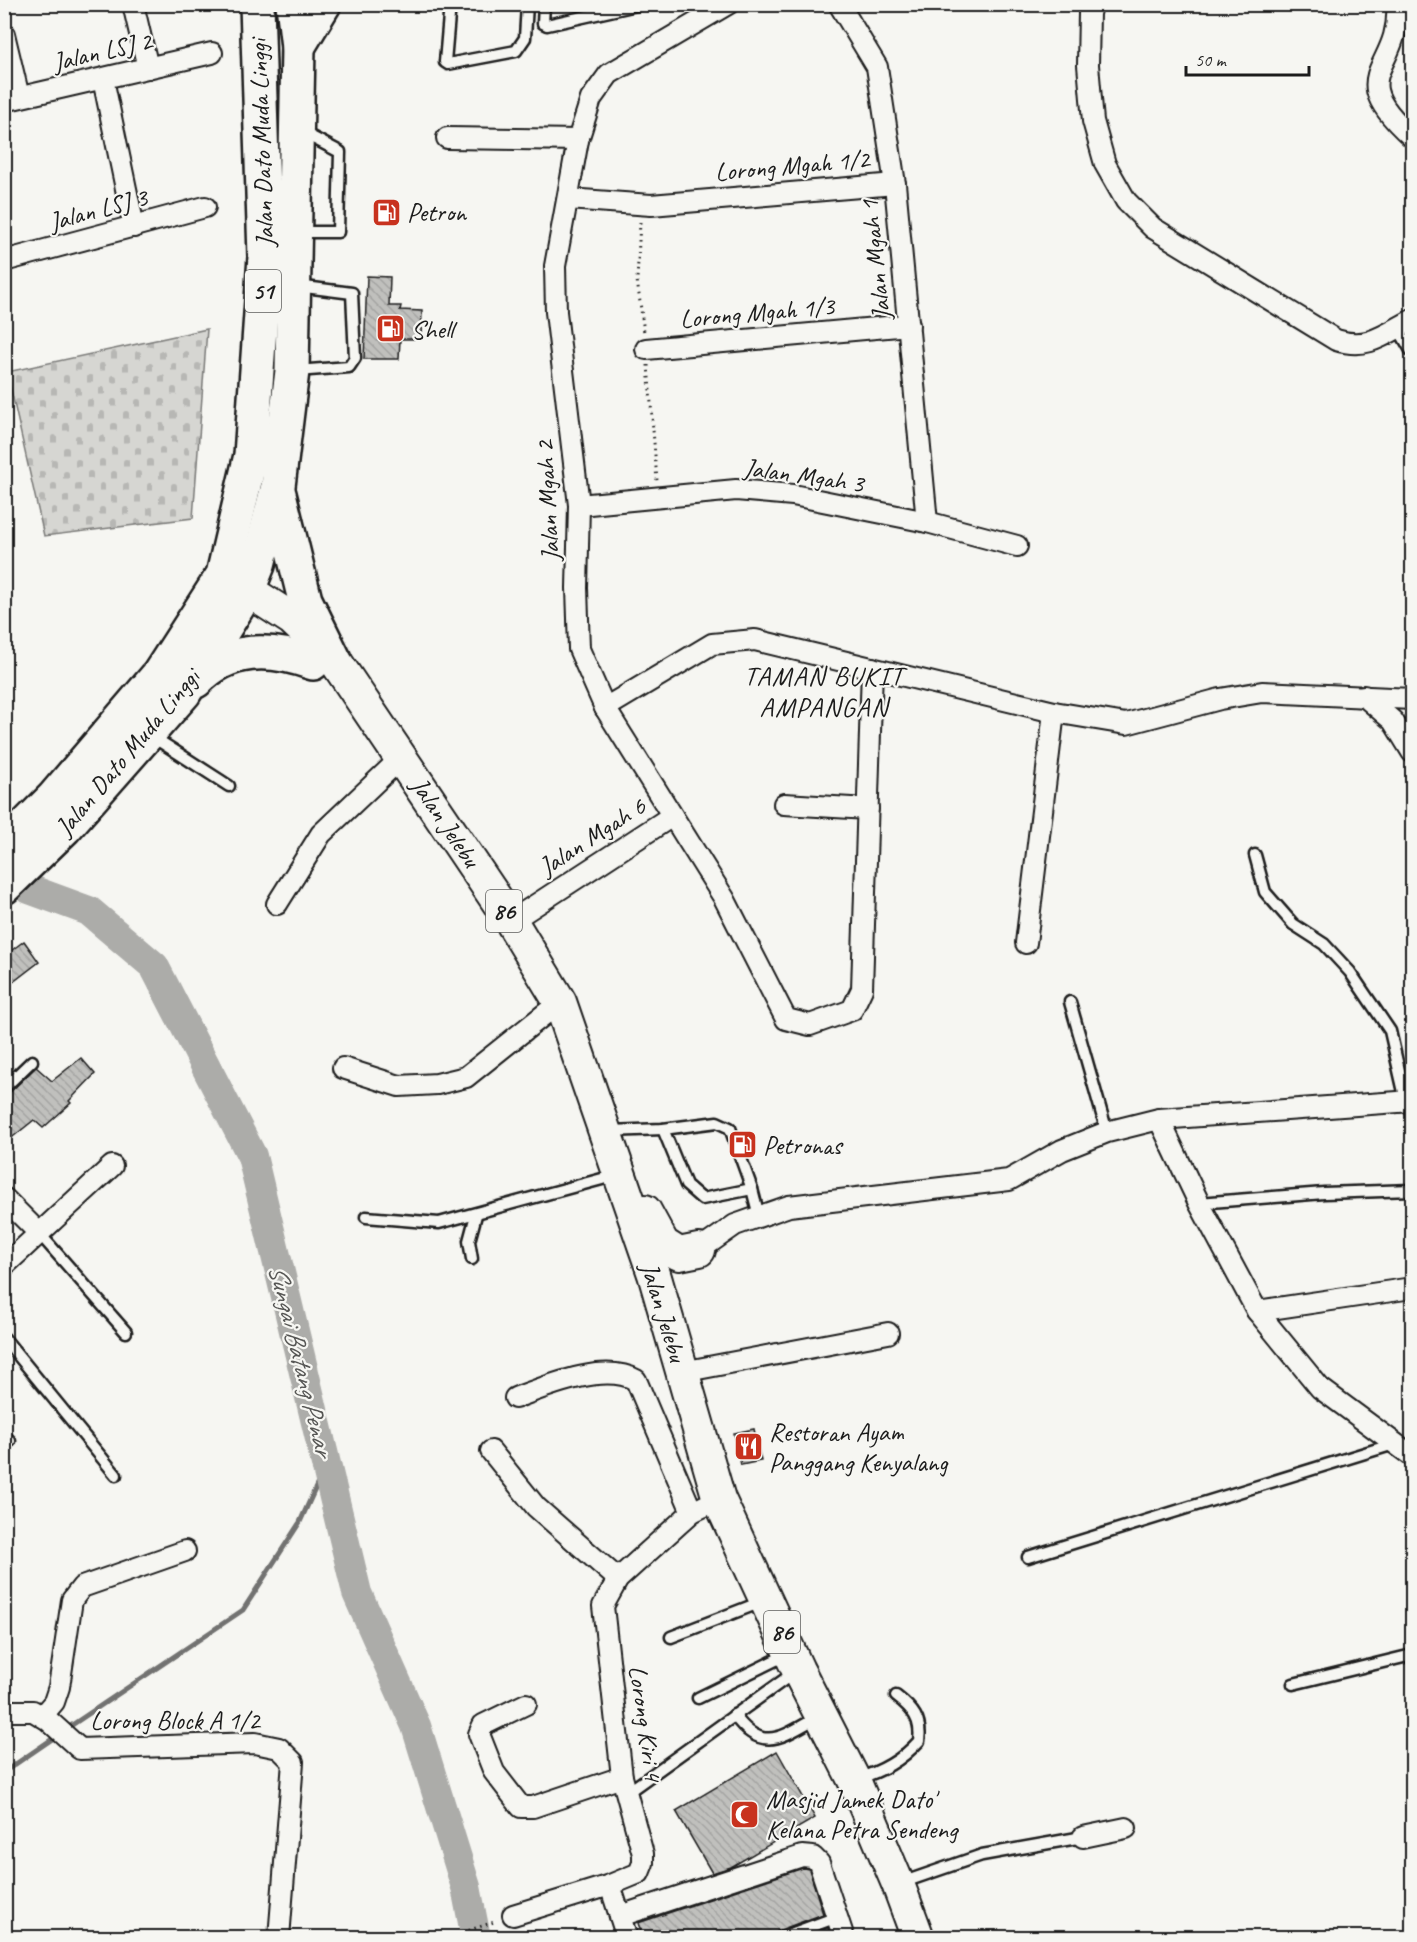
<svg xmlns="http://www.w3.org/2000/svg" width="1417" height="1942" viewBox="0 0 1417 1942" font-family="Caveat,sans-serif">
	<defs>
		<pattern id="cemetery-stones" width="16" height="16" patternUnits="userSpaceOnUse" patternTransform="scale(1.5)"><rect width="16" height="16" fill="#d6d6d2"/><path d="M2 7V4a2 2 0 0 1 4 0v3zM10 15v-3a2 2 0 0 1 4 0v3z" fill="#b7b7b4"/></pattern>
		<pattern id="building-back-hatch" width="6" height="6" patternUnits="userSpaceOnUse" patternTransform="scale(1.5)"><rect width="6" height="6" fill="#c0c0bd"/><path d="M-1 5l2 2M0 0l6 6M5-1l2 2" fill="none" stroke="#a4a4a2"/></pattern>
	</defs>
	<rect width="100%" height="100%" fill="#f6f6f2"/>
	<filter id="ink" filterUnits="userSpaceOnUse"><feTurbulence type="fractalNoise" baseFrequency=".0167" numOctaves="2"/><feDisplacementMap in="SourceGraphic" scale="12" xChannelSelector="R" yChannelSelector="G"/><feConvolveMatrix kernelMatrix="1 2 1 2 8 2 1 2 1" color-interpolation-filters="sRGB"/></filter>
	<g filter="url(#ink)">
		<polygon fill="url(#cemetery-stones)" stroke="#797977" stroke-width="1.5" points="207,329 193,518 44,536 7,372"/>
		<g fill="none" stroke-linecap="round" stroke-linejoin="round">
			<g stroke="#727271" stroke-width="5">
				<polyline points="66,1729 243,1610 300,1522 326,1465"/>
				<polyline points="4,1772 58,1735"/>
			</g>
			<polyline stroke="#acaca9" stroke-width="30" points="4,869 29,889 89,911 154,966 252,1156 357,1593 416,1726 466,1887 476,1938"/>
		</g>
		<g fill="url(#building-back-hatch)" stroke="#1c1c1c" stroke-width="1.5">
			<polygon points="367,276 390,277 389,306 401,306 400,310 422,311 421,339 400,339 399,359 364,359"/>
			<polygon points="24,941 39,962 4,989 4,956"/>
			<polygon points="81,1058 95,1074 69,1101 71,1103 43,1128 34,1120 4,1144 4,1098 36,1067 52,1081"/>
			<polygon points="754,1429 761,1461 741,1465 734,1433"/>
			<polygon points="777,1751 815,1818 731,1867 712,1873 676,1811"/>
			<polygon points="803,1868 809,1869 823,1914 777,1931 773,1938 643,1938 638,1923"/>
			<polygon points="828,1928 831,1938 803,1938"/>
		</g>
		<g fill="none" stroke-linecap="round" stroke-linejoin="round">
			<defs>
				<g id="lane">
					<polyline points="450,4 445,62 448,64 516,51 525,38 527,4"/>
					<polyline points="544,4 543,23 547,25 641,4"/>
					<polyline points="297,232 338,232 340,152 302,132"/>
					<polyline points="1398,328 1412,352"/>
					<polyline points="296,371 349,367 355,358 352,293 297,286"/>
					<polyline points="150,735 229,786"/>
					<polyline points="1255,855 1265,892 1293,924 1324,944 1350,972 1390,1031 1406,1101"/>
					<polyline points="1070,1002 1107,1132"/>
					<polyline points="4,1088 32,1061"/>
					<polyline points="663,1129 686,1185 702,1199 752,1189"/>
					<polyline points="609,1131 663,1129 717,1122 730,1128 752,1189 759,1216"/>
					<polyline points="1199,1203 1324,1193 1412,1190"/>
					<polyline points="366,1217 439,1223 617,1175"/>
					<polyline points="39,1233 126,1332"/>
					<polyline points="472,1259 469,1241 476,1215"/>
					<polyline points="4,1338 116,1475"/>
					<polyline points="4,1435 10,1441"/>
					<polyline points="1028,1557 1394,1444"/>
					<polyline points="671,1637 764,1601"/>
					<polyline points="1293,1684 1412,1655"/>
					<polyline points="698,1698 788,1654"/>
					<path d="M734,1715C763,1756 784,1735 820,1716"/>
					<path d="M857,1779C882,1771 901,1761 919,1741C922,1720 913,1709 896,1696"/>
					<polyline points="628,1792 795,1672"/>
					<polyline points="901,1883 982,1855 1083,1837"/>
					<polyline points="780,1938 837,1917"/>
				</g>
				<g id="street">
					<polyline points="133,4 148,68"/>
					<polyline points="728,4 609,74 591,99 578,140 555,266 556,312 579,505 577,588 579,649 605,708 724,898 786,1019 810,1025 852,1010 862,989 872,668"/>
					<polyline points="839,4 877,67 895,184 927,522"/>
					<path d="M1092,4L1089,13L1088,65L1093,121L1105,164L1126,201L1153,228L1336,340C1368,350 1384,335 1412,320"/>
					<path d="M1397,4C1402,72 1339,72 1412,137"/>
					<polyline points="4,34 19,97"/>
					<polyline points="103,79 134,227"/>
					<polyline points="4,101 212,53"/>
					<polyline points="447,138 578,140"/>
					<polyline points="568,199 651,205 895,184"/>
					<polyline points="4,261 205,207"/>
					<polyline points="646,349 909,325"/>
					<polyline points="579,505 736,490 793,495 927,522 1017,546"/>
					<polyline points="1364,696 1393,721 1412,752"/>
					<polyline points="605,708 712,644 755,640 1054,712 1126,724 1220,699 1262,692 1412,699"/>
					<polyline points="784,804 868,809"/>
					<polyline points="277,904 321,834 402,757"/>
					<polyline points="511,921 672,816"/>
					<polyline points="1026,943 1054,712"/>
					<polyline points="343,1068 399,1086 437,1084 466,1077 560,1002"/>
					<polyline points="1159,1119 1199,1203 1257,1311 1320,1388 1412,1456"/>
					<polyline points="4,1198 39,1233"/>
					<polyline points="691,1256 735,1225 789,1206 1009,1180 1062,1150 1107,1132 1159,1119 1412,1101"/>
					<polyline points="4,1266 112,1166"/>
					<polyline points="1257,1311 1412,1288"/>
					<polyline points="682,1372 888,1333"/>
					<path d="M515,1398C547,1386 604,1362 636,1380L692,1512"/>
					<polyline points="491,1451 536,1507 618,1579"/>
					<polyline points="526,1704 483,1725 479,1734 494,1772 521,1807 533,1807 622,1777"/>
					<polyline points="4,1711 33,1711 48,1720 80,1749 255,1743 279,1748 293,1762 279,1938"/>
					<polyline points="42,1716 54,1702 59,1687 72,1600 82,1587 185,1551"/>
					<polyline points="1083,1837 1126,1828"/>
					<polyline points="610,1885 627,1938"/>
					<polyline points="513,1915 610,1885 639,1873 643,1863 643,1854 622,1777 603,1606 618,1579 692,1512 719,1499"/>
					<polyline points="620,1916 802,1856 813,1857 819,1863 844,1938"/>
				</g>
				<g id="primary">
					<polyline points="227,577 292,619 334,659 511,921 560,1002 654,1274 719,1499 798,1670 854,1780 898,1884 918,1938"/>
					<polyline points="645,1211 663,1244 679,1254 699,1250"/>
				</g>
				<g id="highway">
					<polyline points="298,47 324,4"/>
					<polyline points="279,494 305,600 334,659"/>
					<path d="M196,681C229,646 271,648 313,663"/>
					<polyline points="4,847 53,798 159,674 223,575 251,455 265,257 257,4"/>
					<polyline points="4,887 65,828 184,693 248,590 258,565 278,486 292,371 298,47 293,4"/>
				</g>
			</defs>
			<use href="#lane" stroke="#1c1c1c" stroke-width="15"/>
			<use href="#street" stroke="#1c1c1c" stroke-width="24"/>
			<use href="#primary" stroke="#1c1c1c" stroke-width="36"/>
			<use href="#highway" stroke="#1c1c1c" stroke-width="38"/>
			<g stroke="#1c1c1c" stroke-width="3" stroke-dasharray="1.5 4.5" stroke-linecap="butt">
				<polyline points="640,222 637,280 644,332"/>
				<polyline points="648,365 657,481"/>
				<polyline points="446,1938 497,1921"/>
			</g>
			<use href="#lane" stroke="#f6f6f2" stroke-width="10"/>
			<use href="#street" stroke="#f6f6f2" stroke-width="20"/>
			<use href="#primary" stroke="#f6f6f2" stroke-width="32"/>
			<use href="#highway" stroke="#f6f6f2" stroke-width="33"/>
		</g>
	</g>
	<defs>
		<symbol id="fuel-square" viewBox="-11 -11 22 22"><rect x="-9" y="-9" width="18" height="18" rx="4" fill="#c8321e" stroke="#f6f6f2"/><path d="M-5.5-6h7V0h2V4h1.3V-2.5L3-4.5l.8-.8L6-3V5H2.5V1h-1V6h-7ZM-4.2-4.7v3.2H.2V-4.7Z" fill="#fff"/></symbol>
		<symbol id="restaurant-square" viewBox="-11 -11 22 22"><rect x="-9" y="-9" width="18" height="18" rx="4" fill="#c8321e" stroke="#f6f6f2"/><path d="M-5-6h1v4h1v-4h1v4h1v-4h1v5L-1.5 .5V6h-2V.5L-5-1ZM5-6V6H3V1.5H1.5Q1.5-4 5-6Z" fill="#fff"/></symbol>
		<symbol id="mosque-square" viewBox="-11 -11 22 22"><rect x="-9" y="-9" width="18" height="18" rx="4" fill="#c8321e" stroke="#f6f6f2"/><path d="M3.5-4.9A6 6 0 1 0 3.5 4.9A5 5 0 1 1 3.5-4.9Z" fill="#fff"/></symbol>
	</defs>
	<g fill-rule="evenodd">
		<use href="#fuel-square" x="370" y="196" width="33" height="33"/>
		<use href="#fuel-square" x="374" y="312" width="33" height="33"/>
		<use href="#fuel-square" x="726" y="1128" width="33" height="33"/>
		<use href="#restaurant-square" x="732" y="1430" width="33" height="33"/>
		<use href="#mosque-square" x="728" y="1798" width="33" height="33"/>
	</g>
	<g text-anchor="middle" stroke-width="4.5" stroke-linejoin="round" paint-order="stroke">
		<g fill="#f6f6f2" stroke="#5d5d5c" stroke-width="1.5">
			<rect x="245" y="270" width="36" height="42" rx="4.5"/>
			<rect x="486" y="890" width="36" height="42" rx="4.5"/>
			<rect x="764" y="1611" width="36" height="42" rx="4.5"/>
		</g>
		<g font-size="24" font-weight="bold" fill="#1c1c1c">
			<text x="263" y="299">51</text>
			<text x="504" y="919">86</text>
			<text x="782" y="1640">86</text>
		</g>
		<g font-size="26" fill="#1c1c1c" stroke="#f6f6f2">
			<text transform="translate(102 51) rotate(-13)" y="9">Jalan LSJ 2</text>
			<text transform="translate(261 143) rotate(-92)" y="9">Jalan Dato Muda Linggi</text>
			<text transform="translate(792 165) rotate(-5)" y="9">Lorong Mgah 1/2</text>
			<text transform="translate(98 209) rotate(-15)" y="9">Jalan LSJ 3</text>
			<text transform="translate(875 260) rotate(-96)" y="9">Jalan Mgah 1</text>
			<text transform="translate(757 312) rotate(-5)" y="9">Lorong Mgah 1/3</text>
			<text transform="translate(804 475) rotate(8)" y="9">Jalan Mgah 3</text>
			<text transform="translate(547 501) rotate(-93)" y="9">Jalan Mgah 2</text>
			<text transform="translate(127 752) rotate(-50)" y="9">Jalan Dato Muda Linggi</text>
			<text transform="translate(446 822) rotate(56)" y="9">Jalan Jelebu</text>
			<text transform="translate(592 836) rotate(-33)" y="9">Jalan Mgah 6</text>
			<text transform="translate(664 1312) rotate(73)" y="9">Jalan Jelebu</text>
			<text x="175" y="1729">Lorong Block A 1/2</text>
			<text transform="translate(646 1723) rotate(82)" y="9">Lorong Kiri 4</text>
		</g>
		<g font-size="26" fill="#1c1c1c" stroke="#f6f6f2" text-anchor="start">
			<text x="407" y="221">Petron</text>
			<text x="411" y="338">Shell</text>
			<text x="763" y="1154">Petronas</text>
			<text x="769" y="1441">Restoran Ayam<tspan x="769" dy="30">Panggang Kenyalang</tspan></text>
			<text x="766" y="1808">Masjid Jamek Dato'<tspan x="766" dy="30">Kelana Petra Sendeng</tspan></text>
		</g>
		<g font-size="27" letter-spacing="1.5" fill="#1c1c1c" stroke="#f6f6f2">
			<text x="824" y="685">TAMAN BUKIT<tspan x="824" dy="31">AMPANGAN</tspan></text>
		</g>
		<g font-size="27" font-style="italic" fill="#565654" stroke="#f6f6f2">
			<text transform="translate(301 1360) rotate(76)" y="9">Sungai Batang Penar</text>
		</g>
	</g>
	<rect width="1417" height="1942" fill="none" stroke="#f6f6f2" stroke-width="24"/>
	<rect x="12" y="12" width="1393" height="1918" fill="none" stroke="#1c1c1c" stroke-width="2" filter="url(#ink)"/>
	<path d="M1186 66v9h123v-9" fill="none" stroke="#1c1c1c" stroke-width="3"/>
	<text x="1195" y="66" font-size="18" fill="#1c1c1c" stroke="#f6f6f2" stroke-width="4.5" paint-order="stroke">50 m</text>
</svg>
